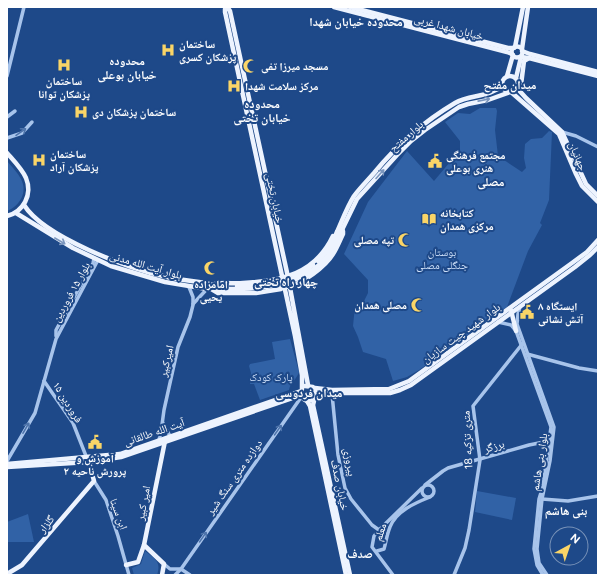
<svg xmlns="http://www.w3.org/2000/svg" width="605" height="582" viewBox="0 0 605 582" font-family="Figtree,'Noto Naskh Arabic',sans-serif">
	<rect width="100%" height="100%" fill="#1e4989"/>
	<g fill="#3162a6">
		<polygon points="480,108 496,108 497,111 495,130 498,156 522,172 526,168 524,158 525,144 531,139 542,138 549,131 552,132 549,200 540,223 542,225 528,251 507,307 419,370 407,377 393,381 386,359 363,352 358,337 353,326 355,306 361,307 368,293 368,280 344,254 368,202 407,151 434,181 460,150 460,141 445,122 458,113 470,114"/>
		<path d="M7,161C12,167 18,173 21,179C28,192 20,206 7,211Z"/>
		<path d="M290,339L299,372C297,379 290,383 289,390L260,400L254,384H250L251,373L249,366L250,364L275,359L272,342Z"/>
		<polygon points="477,491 516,498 512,520 475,512"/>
		<polygon points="28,514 34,542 7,542 7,522"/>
		<path d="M145,551C154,558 162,562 157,575H134L132,568L141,564Z"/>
	</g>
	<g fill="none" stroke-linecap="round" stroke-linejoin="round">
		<g stroke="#a8c4eb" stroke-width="3.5">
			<polyline points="7,76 24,7"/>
			<polyline points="7,117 15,111"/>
			<polyline points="562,132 576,136 598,147"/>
			<polyline points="7,138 22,133 32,122"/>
			<polyline points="193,304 207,289"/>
			<polyline points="520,307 518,314 517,324 554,427 550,461 542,499 537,549 539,563 547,575"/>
			<polyline points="498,322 511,325 516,331 551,427 543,486 539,499 534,549 537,565 543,575"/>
			<polyline points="56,336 56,330 93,263 94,259"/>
			<polyline points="527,354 579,368 598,371"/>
			<polyline points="44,381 73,423 86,456"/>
			<polyline points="332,394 338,455 345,488 351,499 372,525 379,530"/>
			<polyline points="163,423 170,436"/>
			<polyline points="159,440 161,432 164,410 178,347 190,317 193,305 193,297 189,287"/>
			<polyline points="7,461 35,413 56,339 98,260"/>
			<polyline points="94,481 106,500 118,536 129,575"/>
			<circle cx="428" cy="491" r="6"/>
			<polyline points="425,485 443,471 448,468 529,445 549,441"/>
			<polyline points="542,499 568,501 598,496"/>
			<path d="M377,551L384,549C386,542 387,534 390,527C396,511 415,503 430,497"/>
			<polyline points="164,564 170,569 181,569"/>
			<polyline points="181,569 190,575"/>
			<polyline points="175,575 181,569 302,396"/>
			<polyline points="393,575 372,547 374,536 379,530 422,488"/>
			<polyline points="454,575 465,548 469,530 480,460 473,406 523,343"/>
		</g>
		<g stroke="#edf3fe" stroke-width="4.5">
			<polyline points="334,7 507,52 512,54"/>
			<polyline points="350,7 508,48 514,48"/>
			<circle cx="517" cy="52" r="5.5"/>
			<polyline points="515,47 523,7"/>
			<polyline points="522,49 528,7"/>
			<polyline points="522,51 530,54 598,72"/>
			<polyline points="507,76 513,55"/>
			<circle cx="510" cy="84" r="8"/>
			<polyline points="516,78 521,57 529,58 598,76"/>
			<polyline points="521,85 524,61 529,58"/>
			<polyline points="517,88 526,98 562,132 586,184 598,196"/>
			<polyline points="511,92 559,134 576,174 582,186 598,202"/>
			<path d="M7,153C14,161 22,169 26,178C33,195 23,212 7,216"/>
			<path d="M24,205C44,237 129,269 167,277C184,281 202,281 218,286"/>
			<polyline points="16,213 73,248 111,266 165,282 207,289 219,289"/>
			<path d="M337,232C342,221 347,207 354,196C360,188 367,181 374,173C397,145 423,122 455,103C470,94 489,98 503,85"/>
			<polyline points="340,234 357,199 397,155 411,141 425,130 459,107 468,104 488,100 510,92"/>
			<path d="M215,284C224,282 234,284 243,283C282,281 315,274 333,236"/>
			<path d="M288,287C303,283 325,267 333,254C337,248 340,240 343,234V231"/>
			<polyline points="213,290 218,293 256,293 281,289 282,285 282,282"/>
			<polyline points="511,310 516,331"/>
			<polyline points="305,386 313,387 316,393 313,405 350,575"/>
			<polyline points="315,388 332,390 389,389 409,381 572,263 587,252 598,240"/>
			<polyline points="302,389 302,375 295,336 225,12 225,9 226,8 228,8 230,11 288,277 308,385"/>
			<path d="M301,392C301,400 307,403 314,399"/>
			<polyline points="316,395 322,393 390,393 400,390 411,385 575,267 590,255 598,247"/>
			<polyline points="307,401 310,406 346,575"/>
			<polyline points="7,464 120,454 301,391"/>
			<polyline points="7,467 89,462 121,457 301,395"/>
			<polyline points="126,565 138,562 144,545"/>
			<polyline points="7,574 22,565 94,481 89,462"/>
			<polyline points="162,575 164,564 144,545 165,441"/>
		</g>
		<g stroke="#edf3fe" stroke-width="4.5">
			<polyline points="318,261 330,248 337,232"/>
			<polyline points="218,286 227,286"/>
			<path d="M237,286C254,285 275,285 291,279C299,276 306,270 313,265"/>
			<path d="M219,289C259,289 303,289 330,253C334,247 337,240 340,234"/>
		</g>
	</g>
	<defs><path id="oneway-shaft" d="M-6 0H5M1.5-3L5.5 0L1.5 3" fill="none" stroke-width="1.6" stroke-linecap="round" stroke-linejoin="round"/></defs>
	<g stroke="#7b96be">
		<use href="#oneway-shaft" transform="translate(484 100) rotate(-11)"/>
		<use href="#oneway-shaft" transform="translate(380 174) rotate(-48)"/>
		<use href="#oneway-shaft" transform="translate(60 241) rotate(30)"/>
	</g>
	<g stroke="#4e74ab">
		<use href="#oneway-shaft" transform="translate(21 132) rotate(-35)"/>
		<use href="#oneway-shaft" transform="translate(26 428) rotate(-60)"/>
		<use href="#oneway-shaft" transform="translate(278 430) rotate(-55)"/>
		<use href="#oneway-shaft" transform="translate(203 537) rotate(-55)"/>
	</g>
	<defs>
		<symbol id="hospital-bare" viewBox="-9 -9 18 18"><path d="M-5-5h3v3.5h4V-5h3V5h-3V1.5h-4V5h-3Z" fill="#fad567" stroke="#1e4989" stroke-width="2.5" paint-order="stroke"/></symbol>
		<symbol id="mosque-bare" viewBox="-9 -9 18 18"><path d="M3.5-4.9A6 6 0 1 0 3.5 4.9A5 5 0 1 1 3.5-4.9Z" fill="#fad567" stroke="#1e4989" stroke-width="2.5" paint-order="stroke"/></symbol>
		<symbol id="civic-bare" viewBox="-9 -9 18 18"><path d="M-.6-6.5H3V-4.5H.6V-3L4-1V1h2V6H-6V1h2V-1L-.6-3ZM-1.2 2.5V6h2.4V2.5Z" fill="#fad567" stroke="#1e4989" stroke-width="2.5" paint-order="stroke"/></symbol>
		<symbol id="library-bare" viewBox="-9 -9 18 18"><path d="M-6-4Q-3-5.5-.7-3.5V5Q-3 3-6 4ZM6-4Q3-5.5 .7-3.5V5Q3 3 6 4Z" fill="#fad567" stroke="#1e4989" stroke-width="2.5" paint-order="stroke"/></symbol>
	</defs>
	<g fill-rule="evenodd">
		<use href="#hospital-bare" x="158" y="40" width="20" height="20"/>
		<use href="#hospital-bare" x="54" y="55" width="20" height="20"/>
		<use href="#mosque-bare" x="240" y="56" width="20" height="20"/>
		<use href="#hospital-bare" x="224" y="76" width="20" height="20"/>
		<use href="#hospital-bare" x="71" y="102" width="20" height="20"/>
		<use href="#hospital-bare" x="29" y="150" width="20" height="20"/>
		<use href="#civic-bare" x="425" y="151" width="20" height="20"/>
		<use href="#library-bare" x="419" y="209" width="20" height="20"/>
		<use href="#mosque-bare" x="395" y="230" width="20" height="20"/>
		<use href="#mosque-bare" x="201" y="258" width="20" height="20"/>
		<use href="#mosque-bare" x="408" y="295" width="20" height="20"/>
		<use href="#civic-bare" x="517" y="302" width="20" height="20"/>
		<use href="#civic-bare" x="85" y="432" width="20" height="20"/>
	</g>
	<g text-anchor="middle" stroke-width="4" stroke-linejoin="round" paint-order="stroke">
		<g font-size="11" fill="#fff" stroke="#1e4989">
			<text transform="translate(449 27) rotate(15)" y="4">خیابان شهدا غربی</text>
			<text transform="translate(406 136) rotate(-41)" y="4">بلوار مفتح</text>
			<text transform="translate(578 156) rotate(67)" y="4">جهانیان</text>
			<text transform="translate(275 198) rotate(78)" y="4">خیابان تختی</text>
			<text transform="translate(146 265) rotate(16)" y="4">بلوار آیت الله مدنی</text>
			<text transform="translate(71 292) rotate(-61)" y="4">بلوار ۱۵ فروردین</text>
			<text transform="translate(461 333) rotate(-36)" y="4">بلوار شهید چیت سازیان</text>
			<text transform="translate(166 361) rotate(-77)" y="4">امیرکبیر</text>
			<text transform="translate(68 402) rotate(58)" y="4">۱۵ فروردین</text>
			<text transform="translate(154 432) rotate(-19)" y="4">آیت الله طالقانی</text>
			<text transform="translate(467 440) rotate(-93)" y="4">18 متری تزکیه</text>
			<text transform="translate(494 446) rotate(-17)" y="4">برزگر</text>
			<text transform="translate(350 462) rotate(80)" y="4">پیروزی</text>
			<text transform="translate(539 462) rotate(-81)" y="4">بلوار بنی هاشم</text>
			<text transform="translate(234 477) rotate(-55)" y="4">دوازده متری سنگ شیر</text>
			<text transform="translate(340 485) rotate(78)" y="4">خیابان صدف</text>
			<text transform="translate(143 503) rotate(-79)" y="4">امیر کبیر</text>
			<text transform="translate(119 514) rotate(70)" y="4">ابن سینا</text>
			<text transform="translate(46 524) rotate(-51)" y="4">گلزار</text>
			<text transform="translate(380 532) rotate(-72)" y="4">معلم</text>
		</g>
		<g font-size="11" font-weight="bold" fill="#fff" stroke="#1e4989" text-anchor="start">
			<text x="179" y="48">ساختمان<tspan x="179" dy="13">پزشکان کسری</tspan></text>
			<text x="261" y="70">مسجد میرزا تفی</text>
			<text x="64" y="85" text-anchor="middle">ساختمان<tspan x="64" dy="13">پزشکان توانا</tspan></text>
			<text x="245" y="90">مرکز سلامت شهدا</text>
			<text x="92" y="116">ساختمان پزشکان دی</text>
			<text x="50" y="158">ساختمان<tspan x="50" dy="13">پزشکان آراد</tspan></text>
			<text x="446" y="159">مجتمع فرهنگی<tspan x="446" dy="13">هنری بوعلی</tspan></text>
			<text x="440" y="217">کتابخانه<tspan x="440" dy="13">مرکزی همدان</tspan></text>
			<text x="394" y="244" text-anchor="end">تپه مصلی</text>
			<text x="211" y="288" text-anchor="middle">امامزاده<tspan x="211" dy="13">یحیی</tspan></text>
			<text x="407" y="309" text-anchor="end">مصلی همدان</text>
			<text x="538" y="310">ایستگاه ۸<tspan x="538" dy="13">آتش نشانی</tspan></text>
			<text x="95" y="462" text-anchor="middle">آموزش و<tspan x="95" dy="13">پرورش ناحیه ۲</tspan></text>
		</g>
		<g font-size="11" fill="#cddff8" stroke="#1e4989">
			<text x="442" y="256">بوستان<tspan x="442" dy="13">جنگلی مصلی</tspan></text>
			<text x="271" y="381">پارک کودک</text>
		</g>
		<g font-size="12" font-weight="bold" fill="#fff" stroke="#1e4989">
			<text x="356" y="26">محدوده خیابان شهدا</text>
			<text x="127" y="65">محدوده<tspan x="127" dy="14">خیابان بوعلی</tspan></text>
			<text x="510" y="89">میدان مفتح</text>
			<text x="262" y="108">محدوده<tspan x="262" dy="14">خیابان تختی</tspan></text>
			<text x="491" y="186">مصلی</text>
			<text x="286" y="286">چهار راه تختی</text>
			<text x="309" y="397">میدان فردوسی</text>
			<text x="566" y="515">بنی هاشم</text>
			<text x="360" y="558">صدف</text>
		</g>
	</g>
	<rect width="605" height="582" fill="none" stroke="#ffffff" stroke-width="16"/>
	<g transform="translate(569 546) rotate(40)"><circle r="19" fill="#1e4989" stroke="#7892b8"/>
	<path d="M0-3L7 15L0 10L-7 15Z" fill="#fad567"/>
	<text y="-6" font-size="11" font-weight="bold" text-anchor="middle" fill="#ffffff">N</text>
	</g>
</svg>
